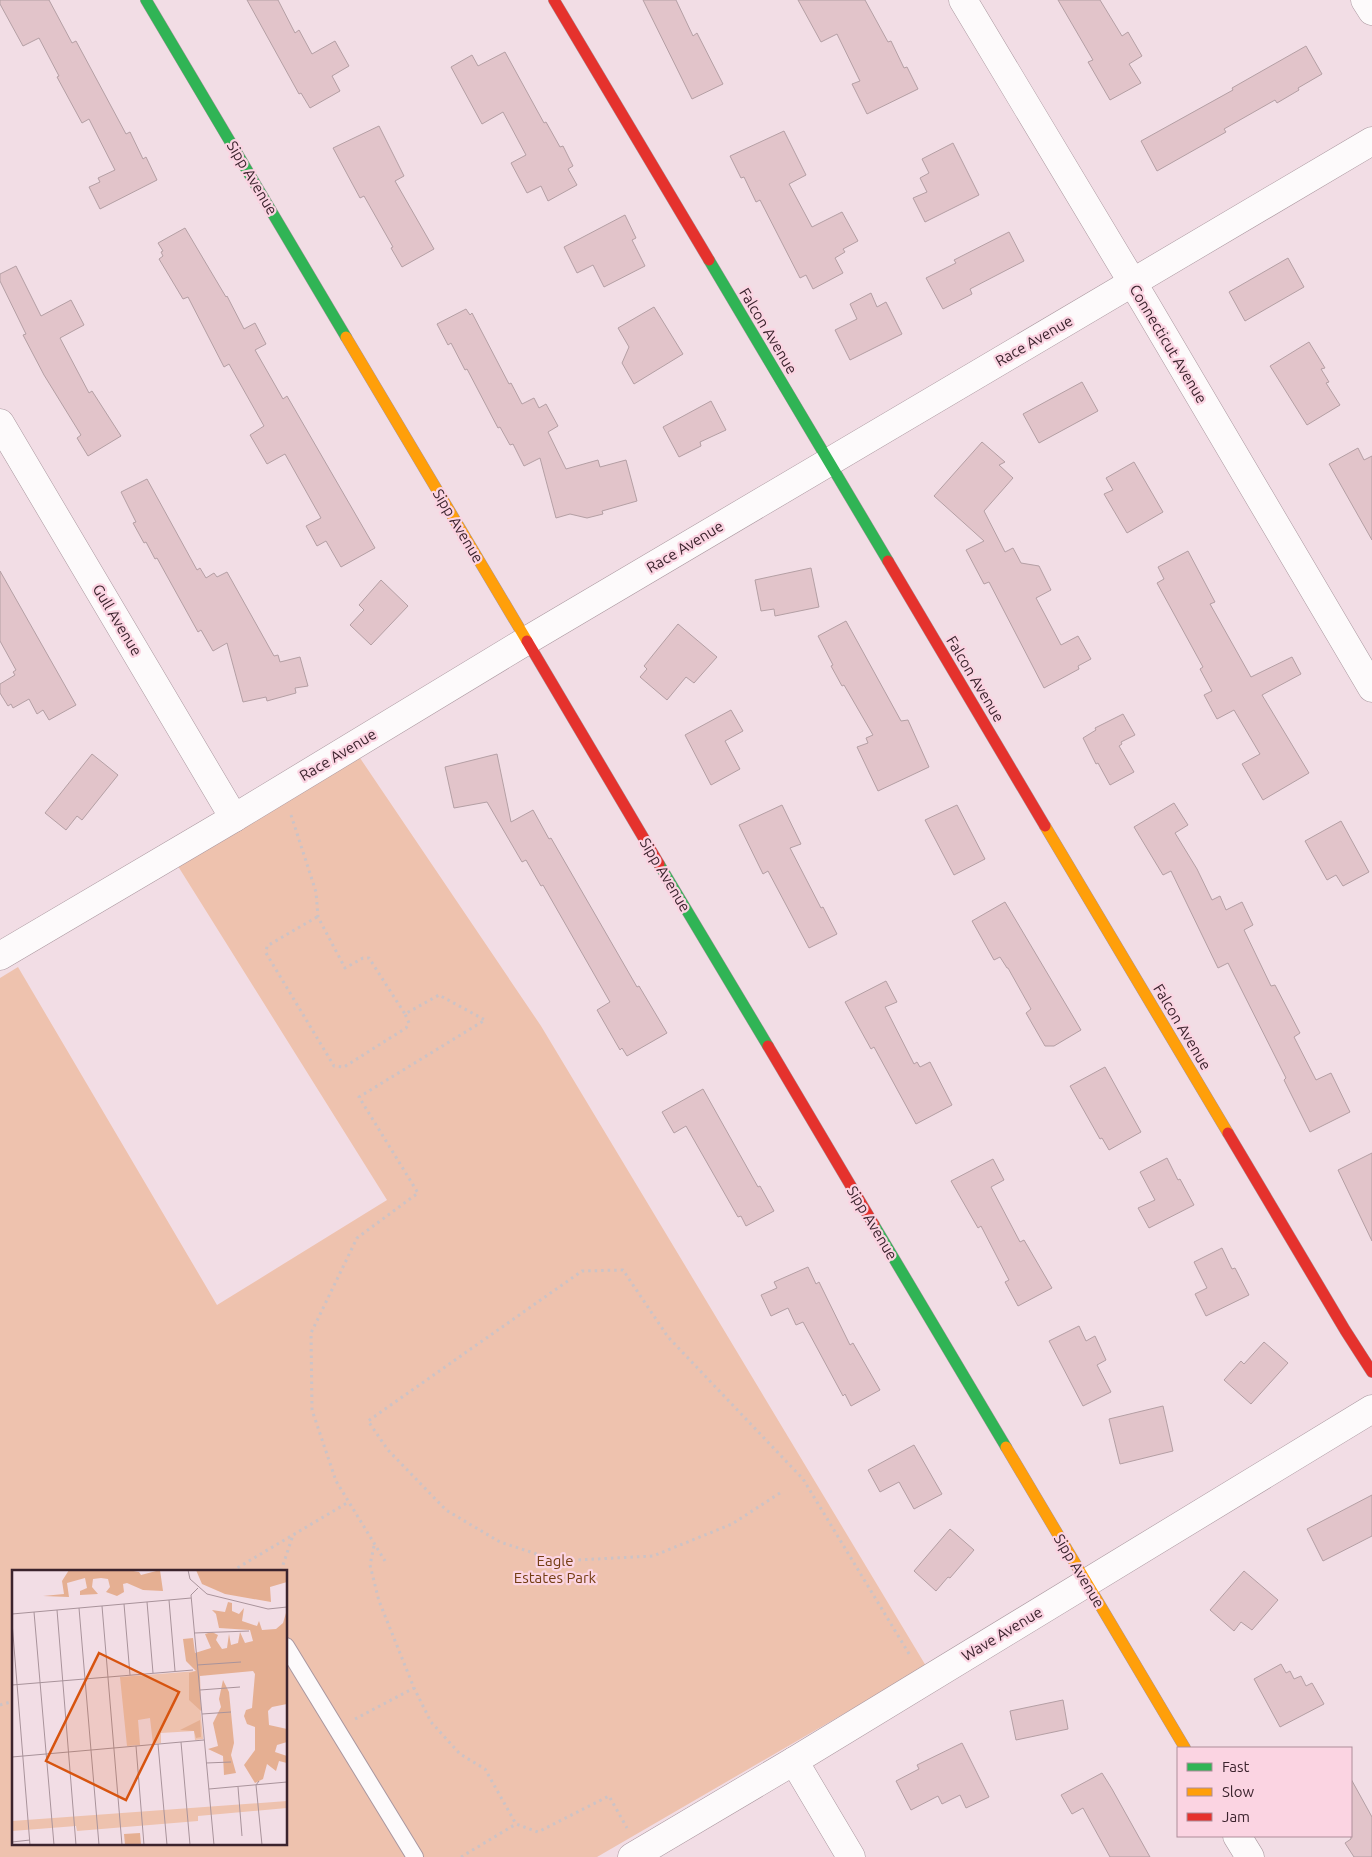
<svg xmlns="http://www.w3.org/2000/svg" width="1372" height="1857" viewBox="0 0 1372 1857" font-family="Ubuntu,sans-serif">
	<rect width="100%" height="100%" fill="#f2dde5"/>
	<path fill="#eec2ae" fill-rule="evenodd" d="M360,758L541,1026L926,1666L597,1857H0V978L18,967L217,1305L387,1200L176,863ZM14,1571H286V1843H14Z"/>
	<g fill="#e2c4ca" stroke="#b49fa4">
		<polygon points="0,0 49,0 72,43 76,41 126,134 130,132 143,159 146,157 157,180 100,209 89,187 100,182 98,178 115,170 89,119 82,123 57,77 59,76 39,38 23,46 0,4"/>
		<polygon points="247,0 278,0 295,33 299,30 312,54 335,41 349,66 332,76 340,91 310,108 301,93 299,94"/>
		<polygon points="643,0 676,0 693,36 697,33 723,84 692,99"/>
		<polygon points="798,0 865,0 888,42 891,41 904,68 907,67 918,89 867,114 852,84 860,81 837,34 821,42"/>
		<polygon points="1058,0 1100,0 1122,36 1128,32 1142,56 1129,64 1141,83 1110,100 1088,62 1093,60"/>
		<polygon points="1306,46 1322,74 1298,88 1299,90 1277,103 1275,100 1224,129 1226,132 1157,171 1141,141 1233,90 1232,88"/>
		<polygon points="505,52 544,123 546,122 560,147 563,146 573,166 568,169 577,185 548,201 541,186 527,193 511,163 526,155 503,112 482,124 451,67 472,55 478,66"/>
		<polygon points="379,126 404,176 395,181 434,249 402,267 391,248 393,247 364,196 360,198 333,148"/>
		<polygon points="784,131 806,175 789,184 812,227 842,212 858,241 843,249 845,252 835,258 843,273 813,289 806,275 800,278 760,200 756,202 744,177 741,178 730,156"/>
		<polygon points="953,143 979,195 925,222 913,198 927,192 920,178 929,173 922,159"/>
		<polygon points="625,215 636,238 632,240 645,266 604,287 593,265 577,273 564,247"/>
		<polygon points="185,228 226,297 227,296 244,329 255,323 266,344 255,350 283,399 287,396 375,548 341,567 326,541 317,546 306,526 321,518 285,454 267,464 250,435 264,426 229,364 224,367 188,297 183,299 159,259 163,256 161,252 163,251 158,243"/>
		<polygon points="1009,232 1024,261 970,289 972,294 943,309 926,278 956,263 954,260"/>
		<polygon points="1288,258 1304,287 1245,321 1229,292"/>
		<polygon points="16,266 41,316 71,300 84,325 60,338 89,393 92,391 121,436 88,456 77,438 81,435 44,375 23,335 26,334 0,281 0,274"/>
		<polygon points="871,293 877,307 886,302 902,334 850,360 835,330 857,319 850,304"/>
		<polygon points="654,307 683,354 634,384 622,363 629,347 618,328"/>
		<polygon points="466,309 470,315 472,313 509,384 511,383 522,404 534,398 539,408 546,404 558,426 548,432 566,469 598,460 600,467 626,460 637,501 602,511 603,514 587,518 570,514 556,518 540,458 524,466 513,444 510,445 500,427 498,428 467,369 465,370 451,343 448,345 437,324"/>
		<polygon points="1309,342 1325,368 1321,369 1329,382 1326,383 1340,405 1307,425 1270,366"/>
		<polygon points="1082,382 1098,411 1039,443 1023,414"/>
		<polygon points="711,401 726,430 700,442 701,446 679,457 663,427"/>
		<polygon points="982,442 1005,462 999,465 1013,478 984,511 1005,552 1013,548 1021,563 1039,566 1051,590 1036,598 1061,645 1078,636 1091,659 1078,666 1079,669 1044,688 989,582 984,584 966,550 984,541 934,496"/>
		<polygon points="1358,448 1364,460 1372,456 1372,540 1329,464"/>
		<polygon points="1134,462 1163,512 1127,533 1104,494 1113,490 1106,478"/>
		<polygon points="147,479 197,570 200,568 206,578 214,573 217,577 227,572 274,656 278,655 280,662 300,657 308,686 295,688 296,693 267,701 266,697 243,702 227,643 213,651 201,630 198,632 157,558 155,559 146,542 144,543 133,523 136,522 121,492"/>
		<polygon points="1188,551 1215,602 1210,604 1251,677 1292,657 1301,674 1262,695 1309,773 1263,800 1242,764 1260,754 1234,710 1217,719 1204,695 1212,691 1200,669 1203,667 1157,583 1164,579 1158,567"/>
		<polygon points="811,568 819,607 775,616 774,609 761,611 755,580"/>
		<polygon points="0,571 76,705 49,720 43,710 37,714 29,699 13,708 11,704 8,706 0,693 0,684 15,675 13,672 16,670 0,641"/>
		<polygon points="381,580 408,606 371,645 350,625 364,610 359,605"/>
		<polygon points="846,621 901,721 908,720 929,767 878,791 857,747 868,743 866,738 873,735 844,685 842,686 831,666 833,665 818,636"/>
		<polygon points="678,624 717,657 694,683 686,677 667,700 640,677 647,669 644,666"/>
		<polygon points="731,710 743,731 725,741 740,769 711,785 685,735"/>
		<polygon points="1123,714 1135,735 1121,742 1122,744 1119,746 1134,772 1110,785 1098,763 1096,764 1083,738 1096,730 1095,728"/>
		<polygon points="92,754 118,775 82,820 77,816 66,830 45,813"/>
		<polygon points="497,754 511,822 533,810 549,839 551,838 637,987 639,986 667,1033 627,1056 622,1048 620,1050 597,1010 610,1002 543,885 541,886 526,860 522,862 487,802 454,808 445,767"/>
		<polygon points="1174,803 1188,825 1175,833 1197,869 1212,900 1220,896 1226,910 1242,902 1253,925 1244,930 1271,986 1275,985 1300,1033 1294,1037 1316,1080 1331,1073 1350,1112 1310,1132 1284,1080 1286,1078 1228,963 1218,968 1171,871 1163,875 1134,827"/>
		<polygon points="782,805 801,844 790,848 821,908 823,907 837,934 809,948 768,871 763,874 739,825"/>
		<polygon points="957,805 985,859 954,875 925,820"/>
		<polygon points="1341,821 1369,872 1343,886 1336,875 1327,880 1305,841"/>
		<polygon points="1005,902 1081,1030 1054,1046 1045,1046 1026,1013 1031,1009 1008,968 1007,968 1000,957 994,960 972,921"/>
		<polygon points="886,981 897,1002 885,1007 914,1064 917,1062 920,1067 930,1062 952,1105 916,1124 874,1047 871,1049 845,1002"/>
		<polygon points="1105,1067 1141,1132 1109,1150 1102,1138 1100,1139 1070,1086"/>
		<polygon points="703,1089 758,1187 760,1186 774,1211 746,1226 741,1216 738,1217 686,1126 674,1133 662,1112"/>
		<polygon points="1372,1153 1372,1241 1338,1170"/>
		<polygon points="1167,1158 1178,1180 1180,1179 1194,1205 1149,1228 1138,1208 1155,1200 1140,1172"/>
		<polygon points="993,1159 1004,1180 991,1187 1020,1242 1024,1240 1052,1288 1018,1306 1005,1282 1009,1280 981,1226 978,1228 951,1181"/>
		<polygon points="1222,1248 1232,1269 1235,1268 1249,1295 1206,1316 1195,1294 1207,1288 1194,1262"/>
		<polygon points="808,1267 816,1284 819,1282 850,1345 853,1343 880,1390 851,1406 845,1394 843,1396 803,1322 796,1325 788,1308 771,1316 761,1295 777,1288 774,1282"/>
		<polygon points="1079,1326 1086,1341 1095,1336 1106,1360 1097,1365 1111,1392 1083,1406 1049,1341"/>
		<polygon points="1264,1342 1288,1363 1251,1404 1224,1380 1241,1361 1244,1364"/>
		<polygon points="1163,1406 1173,1451 1120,1464 1109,1419"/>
		<polygon points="914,1445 942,1494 914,1509 899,1482 880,1492 868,1470"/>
		<polygon points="1372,1495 1372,1536 1323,1561 1307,1529"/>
		<polygon points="950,1529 974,1550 950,1578 948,1577 936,1591 914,1571"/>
		<polygon points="1244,1571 1278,1600 1252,1630 1241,1622 1234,1631 1210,1610"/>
		<polygon points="1281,1664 1286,1673 1290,1671 1294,1679 1301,1676 1306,1686 1312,1683 1324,1704 1280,1727 1254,1679"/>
		<polygon points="1063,1700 1068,1729 1016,1740 1010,1711"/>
		<polygon points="962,1743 989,1797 966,1808 960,1795 942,1804 938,1796 911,1810 896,1781 919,1769 917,1765"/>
		<polygon points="1102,1773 1112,1789 1150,1857 1110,1857 1083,1808 1072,1814 1061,1795"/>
		<polygon points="1351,1779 1372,1817 1372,1857 1354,1857 1345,1843 1351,1839"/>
	</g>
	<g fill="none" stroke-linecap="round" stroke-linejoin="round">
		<defs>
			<polyline id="lane" points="286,1646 415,1857"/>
			<g id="street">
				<polyline points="963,0 1146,305 1372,688"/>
				<polyline points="1365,0 1372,11"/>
				<polyline points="0,423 234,818"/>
				<polyline points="0,956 234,818 526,641 1372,141"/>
				<polyline points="794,1761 851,1857"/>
				<polyline points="1237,1836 1250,1857"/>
				<polyline points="632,1857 794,1761 1372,1409"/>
			</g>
			<g id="fast">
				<polyline points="146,0 346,337"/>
				<polyline points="709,260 888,561"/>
				<polyline points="659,864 768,1046"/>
				<polyline points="874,1225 1006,1447"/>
			</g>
			<g id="slow">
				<polyline points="346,337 527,641"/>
				<polyline points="1045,826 1228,1133"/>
				<polyline points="1006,1447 1185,1748"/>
			</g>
			<g id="jam">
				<polyline points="554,0 709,260"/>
				<polyline points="888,561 1045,826"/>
				<polyline points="527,641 659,864"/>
				<polyline points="768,1046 874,1225"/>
				<polyline points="1228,1133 1345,1330 1372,1372"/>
			</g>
		</defs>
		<use href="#lane" stroke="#aa979f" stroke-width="18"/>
		<use href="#street" stroke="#aa979f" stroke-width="29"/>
		<use href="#fast" stroke="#aa979f" stroke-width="12"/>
		<use href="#slow" stroke="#aa979f" stroke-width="12"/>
		<use href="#jam" stroke="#aa979f" stroke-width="12"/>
		<g stroke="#ccc3c6" stroke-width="3" stroke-dasharray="2.5 4" stroke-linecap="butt">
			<polyline points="291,815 316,892 318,917 345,968 363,958 369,958 405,1014 439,995 485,1020 359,1097 418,1193 357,1238 311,1333 312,1410 336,1481 385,1561"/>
			<polyline points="317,917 267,946 266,953 334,1066 344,1067 406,1028 409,1023 405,1014"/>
			<polyline points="780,1493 732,1524 653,1556 558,1561 500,1542 446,1510 388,1450 368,1421 582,1271 623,1270 668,1337 803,1479 911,1657"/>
			<polyline points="374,1546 370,1565 379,1601 414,1688 431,1722 460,1754 485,1769 516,1824 538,1832 609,1796 627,1828"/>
			<polyline points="232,1571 347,1503"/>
			<polyline points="281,1571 293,1535"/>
			<polyline points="0,1705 14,1701"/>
			<polyline points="355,1719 414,1688"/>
			<polyline points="461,1857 516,1824"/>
		</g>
		<use href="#lane" stroke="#fdfafb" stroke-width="16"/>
		<use href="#street" stroke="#fdfafb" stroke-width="28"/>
		<use href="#fast" stroke="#30b455" stroke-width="11"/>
		<use href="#slow" stroke="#ff9f0a" stroke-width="11"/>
		<use href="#jam" stroke="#e5322d" stroke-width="11"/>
	</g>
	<g text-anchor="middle" stroke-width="4.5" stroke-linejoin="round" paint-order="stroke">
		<g font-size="15" fill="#3b232d" stroke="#fbd4e2">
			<text transform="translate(252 178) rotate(59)" y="5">Sipp Avenue</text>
			<text transform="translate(768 331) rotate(59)" y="5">Falcon Avenue</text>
			<text transform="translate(1034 341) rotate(-30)" y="5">Race Avenue</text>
			<text transform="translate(1168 344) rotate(59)" y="5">Connecticut Avenue</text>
			<text transform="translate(458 526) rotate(59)" y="5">Sipp Avenue</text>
			<text transform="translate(685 547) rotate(-31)" y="5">Race Avenue</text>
			<text transform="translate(117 620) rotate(59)" y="5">Gull Avenue</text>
			<text transform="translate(975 679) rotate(59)" y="5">Falcon Avenue</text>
			<text transform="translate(338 755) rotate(-31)" y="5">Race Avenue</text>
			<text transform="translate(665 875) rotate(59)" y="5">Sipp Avenue</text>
			<text transform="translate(1182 1027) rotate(59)" y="5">Falcon Avenue</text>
			<text transform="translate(872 1223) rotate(59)" y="5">Sipp Avenue</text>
			<text transform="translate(1079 1571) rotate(59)" y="5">Sipp Avenue</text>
			<text transform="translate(1002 1634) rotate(-31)" y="5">Wave Avenue</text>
		</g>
		<g font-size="15" fill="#733d13" stroke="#fbd4e2">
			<text x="555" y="1566">Eagle<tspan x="555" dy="17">Estates Park</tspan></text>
		</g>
	</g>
	<g transform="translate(12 1570)">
		<rect width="275" height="275" fill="#f2dde5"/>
		<path d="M185,101L191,169L183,170L182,161L149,163V173L141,174L138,148L126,150L128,175L115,176L108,107ZM275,231V238L186,246V251L174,252L65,261L64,256L0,261V251Z" fill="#eec2ae"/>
		<path d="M57,0H116L127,2L129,5L148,0L151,21L131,20L115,13L111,14L112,22L105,26L94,22L98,17L96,9L89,8L81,9L80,17L86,24L68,25V21L75,18L73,8L55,13L57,27L31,26L52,24L50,11ZM184,0H275V12L258,17L259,32L213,24L190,14ZM216,32L220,33V41L227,44L232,38L230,51L245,56L247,51L250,60L264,59L271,53L274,43L275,51V134L260,137L256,141L257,155L275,159V172L265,175L263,182L275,186V193L267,191L264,201L255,194L251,209L243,213L232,195L243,180V157L235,154L232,146L234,140L240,138L243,104L241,101L188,106L189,141L177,130V103L184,101L174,91L171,69L181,68L183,83L199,78L193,64L200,62L206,65L204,70L210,79L215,78L217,64L219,75L226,73L228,62L233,73L241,71L238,60L207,58L204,44L200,40L213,42ZM211,110L217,122L222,173L219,185L224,203L212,205L211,186L196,179L206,176L201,153L209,137L207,129ZM188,150L189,167L184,168L182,161L168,160ZM128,263L129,275H113L112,264Z" fill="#e5af92"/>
		<path fill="none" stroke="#a9939b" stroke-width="1" d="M176,0L178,9L195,24L256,39L275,37M186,18L179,25L202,275M157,30L163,101M135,32L141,103M112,34L118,105M90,36L110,275M67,38L87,275M45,40L64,275M22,42L42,275M0,44L179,28M0,52L18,275M182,63L237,61M185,95L229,92M0,115L181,100M188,120L228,117M190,144L219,142M169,172L178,275M146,174L155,275M124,176L132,275M0,187L192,170M194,193L219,192M247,211L244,215L250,275M226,217L230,266M197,219L275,212M0,272L18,270"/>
		<path fill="#d7540f" fill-opacity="0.15" stroke="#d7540f" stroke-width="2.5" d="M87,83L167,122L114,230L34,191Z"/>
		<rect width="275" height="275" fill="none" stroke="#3b232d" stroke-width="2.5"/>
	</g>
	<rect x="1177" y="1747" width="175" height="90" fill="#fbd4e2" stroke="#ae8d9a"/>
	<rect x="1187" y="1763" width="25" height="8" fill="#30b455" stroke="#ae8d9a"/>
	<text x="1222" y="1772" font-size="15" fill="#3b232d">Fast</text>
	<rect x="1187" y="1788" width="25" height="8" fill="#ff9f0a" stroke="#ae8d9a"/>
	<text x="1222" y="1797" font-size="15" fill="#3b232d">Slow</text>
	<rect x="1187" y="1813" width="25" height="8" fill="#e5322d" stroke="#ae8d9a"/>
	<text x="1222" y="1822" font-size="15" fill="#3b232d">Jam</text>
</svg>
